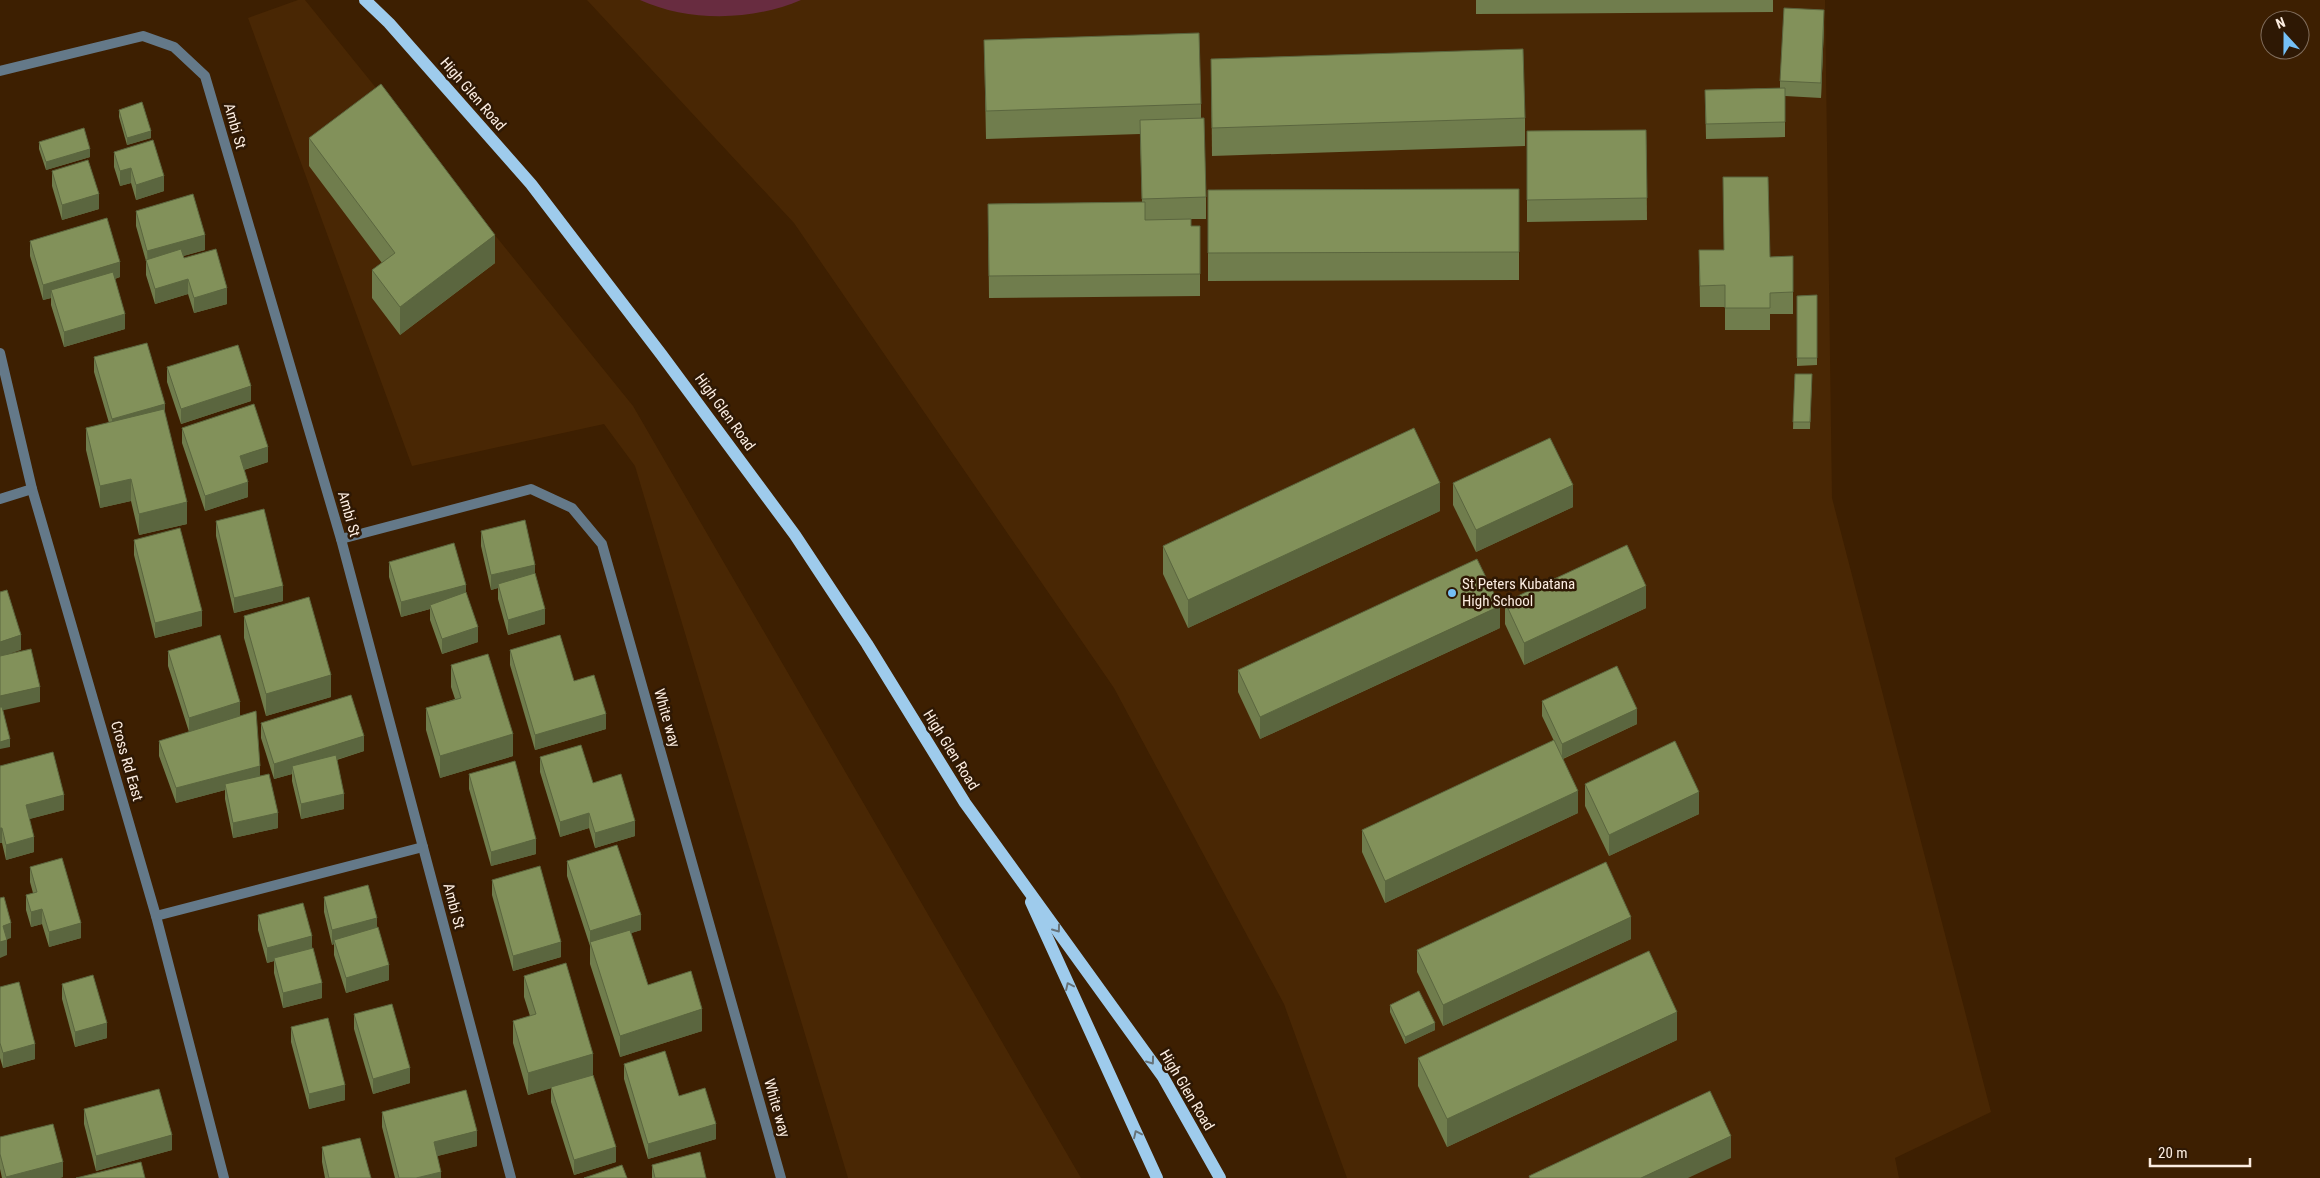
<svg xmlns="http://www.w3.org/2000/svg" width="2320" height="1178" viewBox="0 0 2320 1178" font-family="'Roboto Condensed',sans-serif">
	<rect width="100%" height="100%" fill="#3d1f01"/>
	<g fill="#492704">
		<polygon points="298,0 305,0 633,406 1081,1178 848,1178 635,466 604,424 412,466 248,18"/>
		<polygon points="587,0 1825,0 1832,498 1991,1112 1895,1158 1899,1178 1347,1178 1284,1004 1114,688 794,223"/>
	</g>
	<path fill="#682c40" d="M640,0H801C753,21 688,22 640,0Z"/>
	<g fill="none" stroke-linecap="round" stroke-linejoin="round">
		<g stroke="#647989" stroke-width="10">
			<polyline points="0,71 143,36 174,47 205,76 341,539 511,1178"/>
			<polyline points="0,353 32,489 156,916 224,1178"/>
			<polyline points="0,499 32,489"/>
			<polyline points="341,539 531,489 572,508 602,544 781,1178"/>
			<polyline points="156,916 423,847"/>
		</g>
		<g stroke="#9ecbec" stroke-width="12">
			<polyline points="365,0 389,23 531,184 661,354 795,535 867,644 965,803 1163,1077 1220,1178"/>
			<polyline points="1031,902 1157,1178"/>
		</g>
	</g>
	<g fill="#707d4d">
		<polygon points="1476,0 1773,0 1773,12 1476,14"/>
		<polygon points="1824,25 1821,98 1785,96 1785,137 1706,139 1705,90 1780,88 1780,81"/>
		<polygon points="984,40 1201,104 1201,118 1206,197 1206,219 1191,219 1191,226 1200,226 1200,296 989,298 988,204 1142,202 1140,134 986,139"/>
		<polygon points="1211,59 1525,118 1525,146 1212,156"/>
		<polygon points="119,110 151,138 127,145 119,117"/>
		<polygon points="1646,130 1647,220 1527,222 1527,131"/>
		<polygon points="309,138 495,263 400,335 372,298 372,270 382,263 309,166"/>
		<polygon points="39,142 90,157 46,170 39,149"/>
		<polygon points="114,152 164,191 136,200 131,183 120,186 114,167"/>
		<polygon points="52,171 99,209 62,220 52,186"/>
		<polygon points="1519,189 1519,280 1208,281 1208,190"/>
		<polygon points="136,211 205,250 183,256 184,258 227,304 194,313 188,294 155,304 146,275 146,261 136,226"/>
		<polygon points="30,241 120,277 115,279 125,329 64,347 51,305 51,298 43,300 30,256"/>
		<polygon points="1699,250 1770,257 1793,256 1793,314 1770,314 1770,330 1725,330 1725,307 1700,307"/>
		<polygon points="1817,295 1817,365 1797,366 1797,296"/>
		<polygon points="94,357 165,414 187,524 139,535 131,501 100,508 86,450 86,428 109,423 94,372"/>
		<polygon points="167,367 251,401 181,424 167,382"/>
		<polygon points="1795,374 1812,374 1810,429 1793,429"/>
		<polygon points="182,428 268,462 244,470 248,497 205,511 182,443"/>
		<polygon points="1453,483 1573,507 1476,552 1453,505"/>
		<polygon points="1440,511 1188,628 1163,574 1163,546"/>
		<polygon points="216,521 283,601 234,613 216,536"/>
		<polygon points="481,531 535,576 545,624 508,635 498,599 498,588 491,590 481,546"/>
		<polygon points="134,540 202,626 155,638 134,555"/>
		<polygon points="389,562 466,592 478,642 442,654 430,620 430,609 401,617 389,577"/>
		<polygon points="1505,602 1646,608 1524,665 1505,624"/>
		<polygon points="244,616 331,697 266,716 244,638"/>
		<polygon points="1500,628 1260,739 1238,692 1238,670"/>
		<polygon points="510,650 574,681 606,729 535,750 510,665"/>
		<polygon points="168,651 240,716 278,828 233,838 225,799 225,790 176,803 159,756 159,741 189,732 168,666"/>
		<polygon points="451,665 513,756 440,778 426,730 426,708 455,699 451,687"/>
		<polygon points="1542,701 1637,724 1563,759 1578,813 1385,903 1362,852 1362,830 1554,741 1542,716"/>
		<polygon points="261,723 364,751 337,760 344,809 301,819 292,781 292,774 274,779 261,738"/>
		<polygon points="540,757 593,783 635,836 595,848 589,828 560,837 540,772"/>
		<polygon points="0,766 64,810 29,819 34,852 6,860 2,843"/>
		<polygon points="469,774 536,854 491,866 469,789"/>
		<polygon points="1585,784 1699,814 1609,856 1585,806"/>
		<polygon points="567,861 641,930 631,933 648,985 702,1031 620,1057 590,964 590,946 567,876"/>
		<polygon points="30,867 81,938 49,947 42,924 31,927 26,910 26,895 33,893 30,882"/>
		<polygon points="492,880 561,957 513,971 492,895"/>
		<polygon points="324,897 377,927 389,980 346,993 334,955 334,944 332,945 324,912"/>
		<polygon points="258,915 312,948 322,998 283,1008 274,973 274,961 267,963 258,930"/>
		<polygon points="1631,939 1443,1026 1417,972 1417,950"/>
		<polygon points="524,976 593,1076 616,1162 574,1175 551,1102 551,1088 528,1095 513,1043 513,1021 530,1016 524,997"/>
		<polygon points="62,984 107,1038 75,1047 62,999"/>
		<polygon points="0,987 35,1059 3,1068 0,1058"/>
		<polygon points="1390,1005 1435,1030 1405,1044 1390,1012"/>
		<polygon points="354,1014 410,1083 373,1094 354,1029"/>
		<polygon points="291,1027 345,1100 309,1109 291,1042"/>
		<polygon points="1677,1040 1447,1147 1418,1086 1418,1058"/>
		<polygon points="624,1064 679,1096 716,1139 648,1159 624,1079"/>
		<polygon points="84,1109 172,1150 96,1171 84,1124"/>
		<polygon points="382,1112 477,1146 437,1156 441,1178 395,1178 382,1127"/>
		<polygon points="0,1137 63,1177 59,1178 2,1178 0,1169"/>
		<polygon points="322,1147 371,1178 325,1178 322,1162"/>
		<polygon points="652,1165 706,1178 652,1178"/>
	</g>
	<g fill="#5b663f">
		<polygon points="1824,10 1824,25 1821,98 1821,83"/>
		<polygon points="151,131 151,138 127,145 127,138"/>
		<polygon points="90,149 90,157 46,170 46,162"/>
		<polygon points="131,168 131,183 120,186 120,171"/>
		<polygon points="164,176 164,191 136,200 136,185"/>
		<polygon points="99,194 99,209 62,220 62,205"/>
		<polygon points="205,235 205,250 148,266 147,251"/>
		<polygon points="495,235 495,263 400,335 400,307"/>
		<polygon points="120,262 120,277 53,297 51,290 51,298 43,300 43,285"/>
		<polygon points="188,279 188,294 155,304 155,289"/>
		<polygon points="227,288 227,304 194,313 194,298"/>
		<polygon points="125,314 125,329 64,347 64,332"/>
		<polygon points="251,386 251,401 181,424 181,409"/>
		<polygon points="165,404 165,419 112,434 112,419"/>
		<polygon points="268,447 268,462 240,471 240,456"/>
		<polygon points="131,479 131,501 100,508 100,486"/>
		<polygon points="248,482 248,497 205,511 205,496"/>
		<polygon points="1440,483 1440,511 1188,628 1188,600"/>
		<polygon points="1573,485 1573,507 1476,552 1476,530"/>
		<polygon points="187,502 187,524 139,535 139,514"/>
		<polygon points="535,565 535,580 498,584 498,588 491,590 491,575"/>
		<polygon points="466,585 466,600 430,605 430,609 401,617 401,602"/>
		<polygon points="283,586 283,601 234,613 234,598"/>
		<polygon points="1646,586 1646,608 1524,665 1524,643"/>
		<polygon points="1500,606 1500,628 1260,739 1260,717"/>
		<polygon points="545,609 545,624 508,635 508,620"/>
		<polygon points="202,611 202,626 155,638 155,623"/>
		<polygon points="478,627 478,642 442,654 442,639"/>
		<polygon points="21,635 21,650 0,657 0,642"/>
		<polygon points="331,675 331,697 266,716 266,694"/>
		<polygon points="40,687 40,702 0,711 0,696"/>
		<polygon points="240,702 240,717 189,732 189,718"/>
		<polygon points="1637,709 1637,724 1562,759 1562,744"/>
		<polygon points="606,714 606,729 535,750 535,735"/>
		<polygon points="513,734 513,756 440,778 440,756"/>
		<polygon points="364,736 364,751 294,773 292,766 292,774 274,779 274,764"/>
		<polygon points="10,739 10,747 0,749 0,742"/>
		<polygon points="260,766 260,781 225,784 225,790 176,803 176,788"/>
		<polygon points="1578,791 1578,813 1385,903 1385,881"/>
		<polygon points="1699,792 1699,814 1609,856 1609,835"/>
		<polygon points="344,794 344,809 301,819 301,804"/>
		<polygon points="64,795 64,810 26,820 26,805"/>
		<polygon points="278,813 278,828 233,838 233,823"/>
		<polygon points="589,813 589,828 560,837 560,822"/>
		<polygon points="635,821 635,836 595,848 595,833"/>
		<rect x="0" y="828" width="2" height="15"/>
		<polygon points="34,837 34,852 6,860 6,845"/>
		<polygon points="536,839 536,854 491,866 491,852"/>
		<polygon points="42,909 42,924 31,927 31,912"/>
		<polygon points="641,915 641,930 592,946 590,942 590,946 590,931"/>
		<polygon points="1631,917 1631,939 1443,1026 1443,1005"/>
		<polygon points="377,918 377,933 334,940 334,944 332,945 332,930"/>
		<polygon points="11,923 11,938 3,941 3,926"/>
		<polygon points="81,923 81,938 49,947 49,932"/>
		<polygon points="312,936 312,951 274,958 274,961 267,963 267,948"/>
		<polygon points="7,940 7,955 0,958 0,942"/>
		<polygon points="561,942 561,957 513,971 513,956"/>
		<polygon points="389,965 389,980 346,993 346,978"/>
		<polygon points="322,983 322,998 283,1008 283,993"/>
		<polygon points="702,1009 702,1031 620,1057 620,1036"/>
		<polygon points="1677,1012 1677,1040 1447,1147 1447,1119"/>
		<polygon points="107,1023 107,1038 75,1047 75,1032"/>
		<polygon points="1435,1023 1435,1030 1405,1044 1405,1037"/>
		<polygon points="35,1044 35,1059 3,1068 3,1053"/>
		<polygon points="593,1054 593,1076 528,1095 528,1073"/>
		<polygon points="410,1068 410,1083 373,1094 373,1079"/>
		<polygon points="345,1085 345,1100 309,1109 309,1094"/>
		<polygon points="716,1124 716,1139 648,1159 648,1144"/>
		<polygon points="477,1131 477,1146 434,1157 434,1142"/>
		<polygon points="172,1135 172,1150 96,1171 96,1156"/>
		<polygon points="1731,1136 1731,1158 1688,1178 1641,1178"/>
		<polygon points="616,1147 616,1162 574,1175 574,1160"/>
		<polygon points="63,1162 63,1177 59,1178 6,1178 6,1177"/>
		<polygon points="441,1172 441,1178 416,1178"/>
	</g>
	<g fill="#82915a" stroke="#5b663f">
		<polygon points="1784,8 1824,10 1821,83 1780,81"/>
		<polygon points="1199,33 1201,104 986,111 984,40"/>
		<polygon points="1523,49 1525,118 1212,128 1211,59"/>
		<polygon points="381,84 495,235 400,307 372,270 395,253 309,138"/>
		<polygon points="1785,88 1785,122 1706,124 1705,90"/>
		<polygon points="142,102 151,131 127,138 119,110"/>
		<polygon points="1204,118 1206,197 1142,199 1140,120"/>
		<polygon points="84,128 90,149 46,162 39,142"/>
		<polygon points="1646,130 1647,198 1527,200 1527,131"/>
		<polygon points="153,140 164,176 136,185 131,168 120,171 114,152"/>
		<polygon points="88,160 99,194 62,205 52,171"/>
		<polygon points="1723,177 1768,177 1770,257 1793,256 1793,292 1770,293 1770,308 1725,308 1725,285 1700,286 1699,250 1724,250"/>
		<polygon points="1519,189 1519,252 1208,253 1208,190"/>
		<polygon points="193,194 205,235 147,251 136,211"/>
		<polygon points="1145,202 1145,220 1191,219 1191,226 1200,226 1200,274 989,276 988,204"/>
		<polygon points="107,218 120,262 43,285 30,241"/>
		<polygon points="181,249 184,258 216,249 227,288 194,298 188,279 155,289 146,260"/>
		<polygon points="113,272 125,314 64,332 51,290"/>
		<polygon points="1817,295 1817,358 1797,358 1797,296"/>
		<polygon points="147,343 165,404 112,419 94,357"/>
		<polygon points="238,345 251,386 181,409 167,367"/>
		<polygon points="1795,374 1812,374 1810,422 1793,422"/>
		<polygon points="254,404 268,447 240,456 248,482 205,496 182,428"/>
		<polygon points="164,409 187,502 139,514 131,479 100,486 86,428"/>
		<polygon points="1414,428 1440,483 1188,600 1163,546"/>
		<polygon points="1550,438 1573,485 1476,530 1453,483"/>
		<polygon points="264,509 283,586 234,598 216,521"/>
		<polygon points="525,520 535,565 491,575 481,531"/>
		<polygon points="180,528 202,611 155,623 134,540"/>
		<polygon points="454,543 466,585 401,602 389,562"/>
		<polygon points="1627,545 1646,586 1524,643 1505,602"/>
		<polygon points="1477,559 1500,606 1260,717 1238,670"/>
		<polygon points="535,573 545,609 508,620 498,584"/>
		<polygon points="7,590 21,635 0,642 0,592"/>
		<polygon points="466,592 478,627 442,639 430,605"/>
		<polygon points="309,597 331,675 266,694 244,616"/>
		<polygon points="220,635 240,702 189,718 168,651"/>
		<polygon points="560,635 574,681 594,675 606,714 535,735 510,650"/>
		<polygon points="31,649 40,687 0,696 0,656"/>
		<polygon points="488,654 513,734 440,756 426,708 461,698 451,665"/>
		<polygon points="1617,666 1637,709 1562,744 1542,701"/>
		<polygon points="351,695 364,736 274,764 261,723"/>
		<polygon points="0,707 2,707 10,739 0,742"/>
		<polygon points="256,711 260,766 176,788 159,741"/>
		<polygon points="1554,740 1578,791 1385,881 1362,830"/>
		<polygon points="1675,741 1699,792 1609,835 1585,784"/>
		<polygon points="581,745 593,783 621,774 635,821 595,833 589,813 560,822 540,757"/>
		<polygon points="53,752 64,795 26,805 34,837 6,845 2,828 0,828 0,766"/>
		<polygon points="336,755 344,794 301,804 292,766"/>
		<polygon points="515,761 536,839 491,852 469,774"/>
		<polygon points="269,774 278,813 233,823 225,784"/>
		<polygon points="617,845 641,915 590,931 567,861"/>
		<polygon points="62,858 81,923 49,932 42,909 31,912 26,895 37,892 30,867"/>
		<polygon points="1606,862 1631,917 1443,1005 1417,950"/>
		<polygon points="540,866 561,942 513,956 492,880"/>
		<polygon points="368,885 377,918 332,930 324,897"/>
		<polygon points="4,897 11,923 3,926 7,940 0,942 0,898"/>
		<polygon points="303,903 312,936 267,948 258,915"/>
		<polygon points="378,927 389,965 346,978 334,940"/>
		<polygon points="630,930 648,985 691,971 702,1009 620,1036 590,942"/>
		<polygon points="313,948 322,983 283,993 274,958"/>
		<polygon points="1649,951 1677,1012 1447,1119 1418,1058"/>
		<polygon points="566,963 593,1054 528,1073 513,1021 536,1014 524,976"/>
		<polygon points="93,975 107,1023 75,1032 62,984"/>
		<polygon points="19,982 35,1044 3,1053 0,1043 0,987"/>
		<polygon points="1419,991 1435,1023 1405,1037 1390,1005"/>
		<polygon points="392,1004 410,1068 373,1079 354,1014"/>
		<polygon points="328,1018 345,1085 309,1094 291,1027"/>
		<polygon points="665,1051 679,1096 705,1088 716,1124 648,1144 624,1064"/>
		<polygon points="593,1075 616,1147 574,1160 551,1087"/>
		<polygon points="159,1089 172,1135 96,1156 84,1109"/>
		<polygon points="466,1090 477,1131 434,1142 441,1172 416,1178 399,1178 382,1112"/>
		<polygon points="1710,1091 1731,1136 1641,1178 1530,1178 1529,1176"/>
		<polygon points="53,1124 63,1162 6,1177 0,1154 0,1137"/>
		<polygon points="360,1138 371,1178 329,1178 322,1147"/>
		<polygon points="700,1152 706,1178 655,1178 652,1165"/>
		<polygon points="141,1162 145,1178 76,1178"/>
		<polygon points="622,1165 627,1178 584,1178"/>
	</g>
	<defs><path id="oneway-chevron" d="M-2-3.5L2.5 0L-2 3.5" fill="none" stroke-width="1.6" stroke-linecap="round" stroke-linejoin="round" transform="scale(1.25)"/></defs>
	<g stroke="#667278">
		<use href="#oneway-chevron" transform="translate(1057 929) rotate(54)"/>
		<use href="#oneway-chevron" transform="translate(1069 986) rotate(-115)"/>
		<use href="#oneway-chevron" transform="translate(1151 1061) rotate(54)"/>
		<use href="#oneway-chevron" transform="translate(1137 1134) rotate(-115)"/>
	</g>
	<circle fill="#75c0f6" stroke="#2e1804" stroke-width="2" cx="1452" cy="593" r="5"/>
	<g text-anchor="middle" stroke-width="5" stroke-linejoin="round" paint-order="stroke">
		<g font-size="15" fill="#fcede1" stroke="#2e1804">
			<text transform="translate(473 94) rotate(49)" y="5">High Glen Road</text>
			<text transform="translate(235 126) rotate(74)" y="5">Ambi St</text>
			<text transform="translate(725 412) rotate(54)" y="5">High Glen Road</text>
			<text transform="translate(349 514) rotate(74)" y="5">Ambi St</text>
			<text transform="translate(667 718) rotate(74)" y="5">White way</text>
			<text transform="translate(951 750) rotate(58)" y="5">High Glen Road</text>
			<text transform="translate(127 761) rotate(74)" y="5">Cross Rd East</text>
			<text transform="translate(454 906) rotate(75)" y="5">Ambi St</text>
			<text transform="translate(1187 1090) rotate(59)" y="5">High Glen Road</text>
			<text transform="translate(777 1108) rotate(74)" y="5">White way</text>
		</g>
		<g font-size="15" fill="#fcede1" stroke="#2e1804" text-anchor="start">
			<text x="1462" y="589">St Peters Kubatana<tspan x="1462" dy="17">High School</tspan></text>
		</g>
	</g>
	<g transform="translate(2285 35) rotate(339)"><circle r="24" fill="#2e1804" stroke="#806d5c"/>
	<path d="M0-4L9 19L0 12L-9 19Z" fill="#75c0f6"/>
	<text y="-8" font-size="14" font-weight="bold" text-anchor="middle" fill="#fcede1">N</text>
	</g>
	<path d="M2150 1158v8h100v-8" fill="none" stroke="#fcede1" stroke-width="2.5"/>
	<text x="2158" y="1158" font-size="15" fill="#fcede1" stroke="#2e1804" stroke-width="4" paint-order="stroke">20 m</text>
</svg>
